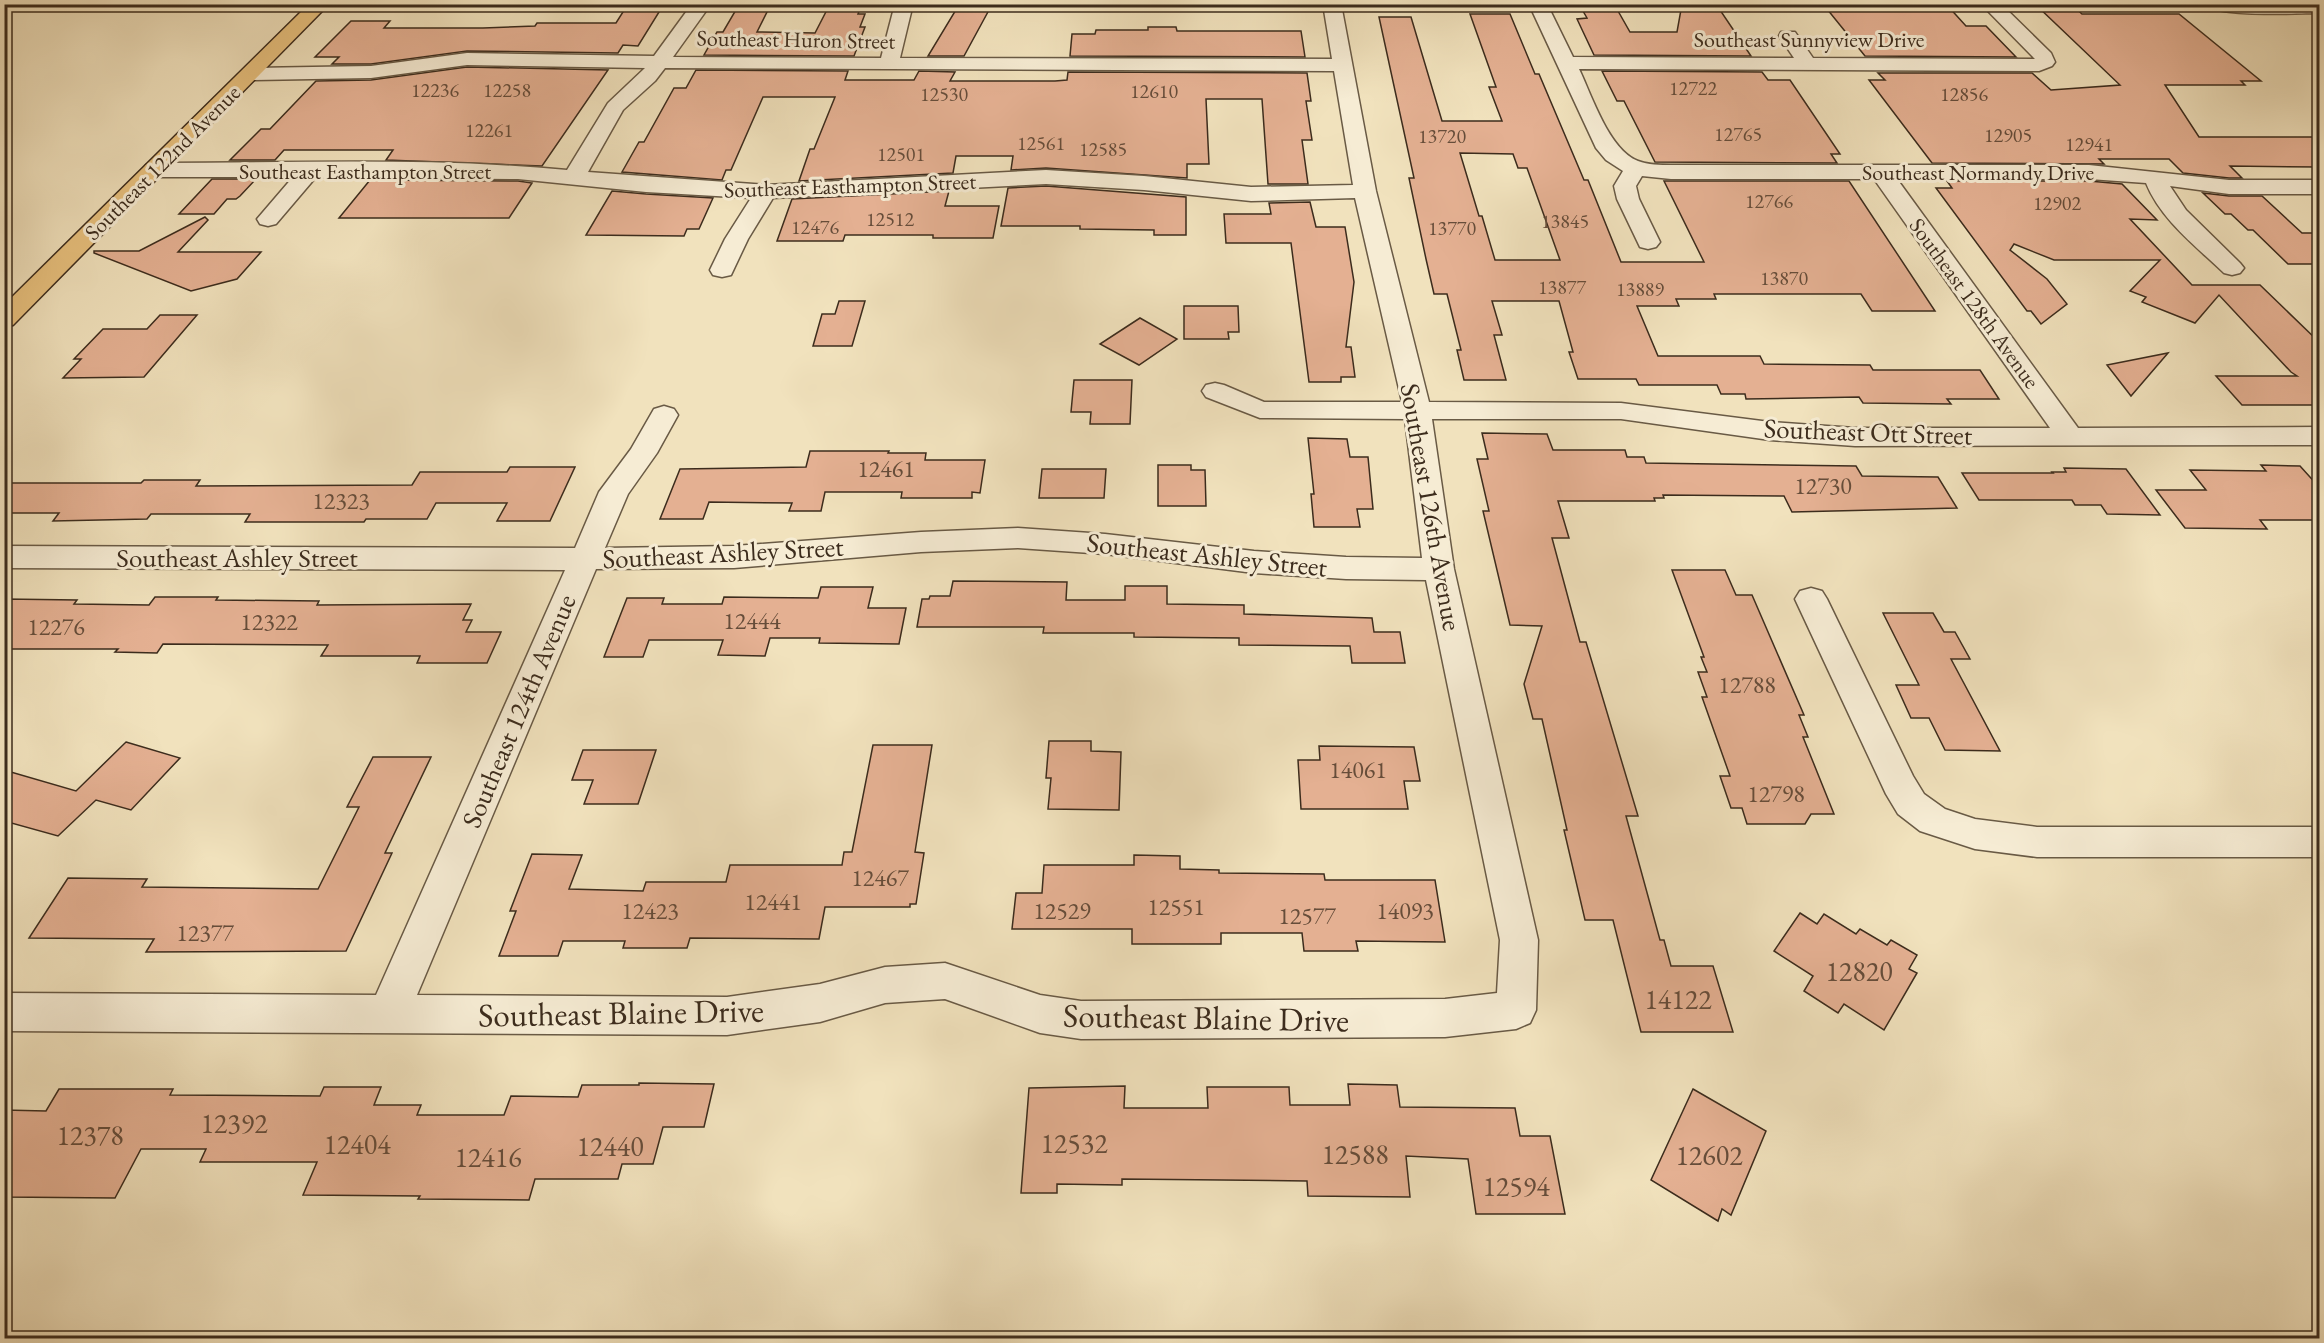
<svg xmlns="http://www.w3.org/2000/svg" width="2324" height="1343" viewBox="0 0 2324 1343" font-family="'EB Garamond',serif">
	<rect width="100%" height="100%" fill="#f1e2bd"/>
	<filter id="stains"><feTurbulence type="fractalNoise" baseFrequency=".00333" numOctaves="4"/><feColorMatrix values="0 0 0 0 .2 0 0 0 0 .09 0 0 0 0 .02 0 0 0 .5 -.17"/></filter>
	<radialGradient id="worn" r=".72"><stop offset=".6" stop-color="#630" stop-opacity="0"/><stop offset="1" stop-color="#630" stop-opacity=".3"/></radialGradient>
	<g fill="#e4b092" stroke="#3c2c1d" stroke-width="1.5" fill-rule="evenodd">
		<polygon points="628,4 664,4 638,46 623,45 618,53 467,51 371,64 332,64 339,57 315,57 351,21 390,21 384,28 483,28 535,26 537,23 616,23"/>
		<polygon points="830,4 862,4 858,14 865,14 860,27 865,27 854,56 704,55 717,32 723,32 737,8 769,8 757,32 815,33"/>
		<polygon points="1682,4 1716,4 1751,56 1594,55 1577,19 1587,18 1583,11 1618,11 1630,32 1677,32"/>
		<polygon points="1853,4 1946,4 1966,26 1986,26 2016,57 1865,56 1827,9"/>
		<polygon points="2035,4 2071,4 2082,14 2179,14 2261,81 2241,81 2245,85 2165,85 2199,137 2319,137 2319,167 2230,166 2242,178 2229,178 2183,173 2169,159 2099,159 2104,164 1932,163 1869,80 1885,80 1878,73 2032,73 2051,90 2120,85"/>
		<polygon points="957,8 989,10 964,56 928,56"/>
		<path d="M1470,14H1510L1535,74H1539L1584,180H1588L1621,262H1704L1664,181H1849L1935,311H1872L1861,294H1714L1716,299H1676L1679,306H1637L1658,356H1760L1764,364L1870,365L1873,370H1980L1999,399H1947L1951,404L1863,403L1859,397L1746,399L1745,394H1721L1717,385H1639L1636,379H1578L1569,352H1573L1559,301H1492L1502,335H1494L1506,380H1464L1457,350H1461L1447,294H1434L1426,259L1409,178H1414L1379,17H1411L1442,121H1502L1489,87H1496ZM1460,153L1513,154L1518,168H1527L1560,260H1495L1482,216H1479Z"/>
		<polygon points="1148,27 1176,27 1177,31 1301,31 1305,57 1070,56 1072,34 1095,34 1096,30 1148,30"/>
		<polygon points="467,67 608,70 542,166 386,160 393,150 284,150 275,160 230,160 261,129 270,129 316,81 371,80"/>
		<polygon points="696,70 848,71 845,80 914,80 919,71 955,72 950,81 1055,81 1067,80 1068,72 1307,73 1311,101 1306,101 1312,140 1302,140 1308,184 1268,184 1262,99 1206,99 1209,164 1187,164 1187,178 1046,168 1011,170 1013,156 956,156 953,173 799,181 810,149 814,149 835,97 763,97 731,170 726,170 722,180 622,172 639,142 644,142 674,88 686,88"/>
		<polygon points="1602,71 1762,72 1768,80 1790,80 1840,154 1831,154 1837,163 1655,162 1624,101 1617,101"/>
		<polygon points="212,179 256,179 240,196 236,199 227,199 214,214 179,214"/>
		<polygon points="370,180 518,181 532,183 509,218 339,218"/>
		<polygon points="1947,181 2089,181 2122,184 2157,220 2130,219 2192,285 2260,285 2319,342 2319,405 2242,405 2216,376 2297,376 2291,372 2219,295 2195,323 2142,302 2146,297 2130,291 2160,260 2054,260 2014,244 2010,250 2047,279 2067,304 2041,324 2031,311 2027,311 1936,188 1952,188"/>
		<polygon points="1046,186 1186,197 1186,235 1154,235 1154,230 1080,229 1080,226 1001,226 1008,188"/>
		<polygon points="612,191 646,194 713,198 699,229 687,229 684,236 586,235"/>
		<polygon points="949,191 945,206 999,206 993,238 933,238 933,235 845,235 843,241 777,241 792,199"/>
		<polygon points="2203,193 2229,196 2262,196 2302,233 2319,233 2319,264 2288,264 2253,230 2248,230 2231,214 2225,214"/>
		<polygon points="1310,202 1316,227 1345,227 1354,282 1346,347 1351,347 1355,377 1341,377 1341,382 1309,382 1291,243 1226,243 1224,214 1271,214 1269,203"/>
		<polygon points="205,217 208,220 178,252 261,252 237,279 191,291 94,253 94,251 139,251"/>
		<polygon points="839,301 865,301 852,346 813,346 822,314 835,314"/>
		<polygon points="1184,306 1238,306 1239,332 1228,332 1229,339 1184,339"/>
		<polygon points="160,315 197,315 144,377 63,378 81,359 74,359 103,329 147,329"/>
		<polygon points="1140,318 1177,339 1139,365 1100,344"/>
		<polygon points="2168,353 2131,396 2107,365"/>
		<polygon points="1074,380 1132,380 1130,424 1090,424 1091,412 1071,412"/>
		<polygon points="1482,433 1547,434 1553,450 1625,450 1627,457 1644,457 1646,463 1856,466 1862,476 1938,477 1957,508 1792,512 1784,496 1663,495 1664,498 1654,498 1655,501 1558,501 1569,538 1552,538 1580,642 1586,642 1638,816 1626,816 1660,940 1664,940 1671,966 1713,966 1733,1032 1641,1032 1613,920 1585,920 1564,830 1567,830 1542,719 1533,719 1524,684 1542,626 1510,625 1483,511 1489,511 1477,459 1488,459"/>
		<polygon points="1308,438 1347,439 1350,457 1368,457 1373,509 1357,509 1360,527 1314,527 1311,494 1314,494"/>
		<polygon points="810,451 889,451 888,453 926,453 925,460 985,460 980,493 972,492 972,498 901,498 902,492 825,492 821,511 789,511 792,503 709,502 703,519 660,519 680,469 806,467"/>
		<polygon points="1158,465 1191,465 1191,470 1205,470 1206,506 1158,506"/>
		<polygon points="2261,465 2300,466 2319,487 2319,520 2260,520 2267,529 2185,528 2156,490 2206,490 2190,470 2266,471"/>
		<polygon points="510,467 575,467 550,521 497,521 507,503 436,503 427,519 366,519 364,522 245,522 250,514 151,514 147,519 53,521 59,513 4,513 4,483 141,483 144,480 200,480 196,486 412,485 420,472 507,472"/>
		<polygon points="2064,468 2126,469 2160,515 2107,514 2101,505 2075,505 2072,500 1979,500 1962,473 2053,473 2052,472 2066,472"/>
		<polygon points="1042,469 1106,469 1104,498 1039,498"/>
		<polygon points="1672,570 1725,570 1736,595 1752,595 1804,715 1799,715 1808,737 1803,737 1834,814 1811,814 1805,824 1747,824 1742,808 1731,808 1720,776 1730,776 1702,697 1707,697 1698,672 1707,672 1701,657 1704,657"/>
		<polygon points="953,581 1067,582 1066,600 1125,600 1125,586 1167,586 1167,604 1244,605 1244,614 1372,618 1374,632 1400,632 1405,663 1352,663 1350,646 1239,645 1239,638 1134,637 1134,633 1043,633 1044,627 917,627 922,599 929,599 930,596 950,596"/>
		<polygon points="821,587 873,587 868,608 906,608 899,644 819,643 820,638 770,638 765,656 718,655 723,640 649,640 643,657 604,657 627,598 664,598 662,604 722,604 724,597 818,598"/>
		<polygon points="155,597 218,597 216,600 319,601 317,605 471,604 463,620 472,620 466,632 501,632 487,663 417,663 420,656 321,656 328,645 163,644 157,653 115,652 118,649 4,649 4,599 77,600 74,604 149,605"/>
		<polygon points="1883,613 1933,613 1944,632 1955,632 1970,659 1951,659 2000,751 1945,750 1929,718 1911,718 1896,685 1919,685"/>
		<polygon points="1049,741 1091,741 1091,751 1121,752 1119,810 1048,809 1051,778 1046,778"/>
		<polygon points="126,742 180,758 131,810 96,800 58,836 4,821 4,770 76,791"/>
		<polygon points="873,745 932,745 915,852 924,853 916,904 910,904 910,907 825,907 819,939 690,938 687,948 623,948 625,941 563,941 558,956 499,956 516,911 510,911 532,854 582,855 569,889 643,891 646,882 726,882 730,865 842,865 844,852 852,852"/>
		<polygon points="1319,746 1414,747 1420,781 1404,781 1408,809 1301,809 1298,760 1320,760"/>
		<polygon points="583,750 656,750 638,804 584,804 593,780 572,780"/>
		<polygon points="373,757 431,757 385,853 392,853 346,951 146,952 154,939 29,938 68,878 147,879 142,887 318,889 359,807 347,807"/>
		<polygon points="1134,855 1180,856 1180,869 1219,870 1219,873 1324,874 1325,880 1435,880 1445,942 1356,941 1358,951 1304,951 1302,933 1221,933 1221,944 1132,944 1132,929 1012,929 1016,893 1042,893 1044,865 1134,865"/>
		<polygon points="1800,913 1817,924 1824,914 1856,934 1860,929 1887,945 1891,940 1917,955 1909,969 1917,973 1884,1030 1844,1004 1838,1013 1804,991 1813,976 1774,951"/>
		<polygon points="639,1083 714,1084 704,1127 663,1127 653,1164 622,1164 618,1179 535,1179 529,1200 418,1199 420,1196 303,1195 317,1162 200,1162 206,1149 141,1149 115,1198 4,1197 4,1110 46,1111 59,1089 173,1089 170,1095 320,1096 324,1087 381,1087 374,1105 421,1105 417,1115 504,1115 511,1096 578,1097 582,1085 639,1085"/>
		<polygon points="1348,1084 1397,1085 1400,1107 1515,1108 1520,1136 1550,1136 1565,1214 1476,1214 1468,1159 1406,1156 1410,1197 1308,1196 1307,1181 1122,1179 1122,1185 1057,1184 1057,1193 1021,1193 1029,1088 1125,1086 1124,1108 1208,1108 1207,1087 1289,1087 1290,1105 1350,1105"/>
		<polygon points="1693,1089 1766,1131 1731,1215 1722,1209 1718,1221 1651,1180"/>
	</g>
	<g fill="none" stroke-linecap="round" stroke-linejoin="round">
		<defs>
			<g id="minor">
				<path d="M692,4H711L673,57L881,58L895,4H913L900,58L1332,59L1323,4H1341L1376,191L1429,402L1621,403L1770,422L1855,428H2050L1874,179H1671L1642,176L1636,186L1639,199L1660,242L1656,247L1648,249L1640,247L1617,199L1614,186L1623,171L1606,160L1596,148L1529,4H1547L1573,57L1794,58L1779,36L1781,32H1795L1813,58L2035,59L1981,4H2001L2051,53L2055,62L2052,66L2039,71L1579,69C1592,96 1609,150 1638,161C1648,165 1660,165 1671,165H2089L2229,180H2320V194H2229L2170,186L2186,210L2240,263L2244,268L2240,273L2232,275L2224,273C2196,246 2161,220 2146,183L2089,179H1897L2078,428L2320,427V445L1855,446L1770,440L1621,419H1432L1454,569L1538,940L1536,1010L1530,1023L1516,1029L1445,1037L1081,1039L1040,1033L945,999L885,1003L820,1022L727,1035L4,1031V993L376,995L565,570L4,568V546L575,548L599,492L631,449L654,409L664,406L674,409L678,415L657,453L628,494L605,548L734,546L921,532L1018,528L1105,534L1254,551L1346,557L1422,558L1405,419L1260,418L1206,397L1202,391L1206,385L1215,383L1224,385L1264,402H1402L1355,198L1251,201L1144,190L1046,184L773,198L748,239L731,275L722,277L713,275L710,270L725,239L751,198L646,192L518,179L316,177L276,224L268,226L260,224L257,219L293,177H154L146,175L143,170L146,165L154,163C291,163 430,157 567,170L608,103L645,68L467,65L371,78L251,80L244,78L241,74L244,70L251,68L371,66L467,53L654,56ZM665,68L1334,71L1353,185L1251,187L1144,176L1046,170L766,185L588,172L623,110L655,81ZM1018,548L1105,554L1254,573L1346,579L1426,580L1500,940L1497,993L1445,999L1081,1001L1040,995L945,963L885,967L820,984L727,997L417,995L596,569L734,568L921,552Z"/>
				<path d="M2205,4H2320V13C2299,13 2217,18 2205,4Z"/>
				<polygon points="1811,588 1822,591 1827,599 1913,776 1924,794 1945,809 1975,819 2037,827 2320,827 2320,857 2037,857 1975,849 1920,831 1898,814 1886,794 1795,599 1800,591"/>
			</g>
			<polygon id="major" points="309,4 329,4 13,325 4,327 4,305"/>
		</defs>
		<use href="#minor" stroke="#695a45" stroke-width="3"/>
		<use href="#major" stroke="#3c2c1d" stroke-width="3"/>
		<use href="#minor" fill="#f6ecd4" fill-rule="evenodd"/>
		<use href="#major" fill="#e8c17e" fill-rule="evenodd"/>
	</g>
	<g text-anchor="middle" stroke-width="6" stroke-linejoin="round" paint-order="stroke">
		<g font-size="20" fill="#664d3a">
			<text x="1693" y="95">12722</text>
			<text x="435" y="97">12236</text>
			<text x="507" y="97">12258</text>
			<text x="1154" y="98">12610</text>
			<text x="944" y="101">12530</text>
			<text x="1964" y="101">12856</text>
			<text x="489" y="137">12261</text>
			<text x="1738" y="141">12765</text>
			<text x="2008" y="142">12905</text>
			<text x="1442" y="143">13720</text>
			<text x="1041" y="150">12561</text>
			<text x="2089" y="151">12941</text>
			<text x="1103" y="156">12585</text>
			<text x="901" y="161">12501</text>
			<text x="1769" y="208">12766</text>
			<text x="2057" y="210">12902</text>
			<text x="890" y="226">12512</text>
			<text x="1565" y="228">13845</text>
			<text x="815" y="234">12476</text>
			<text x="1452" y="235">13770</text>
			<text x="1784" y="285">13870</text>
			<text x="1562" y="294">13877</text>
			<text x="1640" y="296">13889</text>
		</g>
		<g font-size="22" fill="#3c2c1d" stroke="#f6ecd4">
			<text transform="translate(796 39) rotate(1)" y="8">Southeast Huron Street</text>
			<text x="1809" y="47">Southeast Sunnyview Drive</text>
			<text transform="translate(162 162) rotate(-45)" y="8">Southeast 122nd Avenue</text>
			<text x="365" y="179">Southeast Easthampton Street</text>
			<text x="1978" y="180">Southeast Normandy Drive</text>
			<text transform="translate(850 185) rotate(-2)" y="8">Southeast Easthampton Street</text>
			<text transform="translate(1975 303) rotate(54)" y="8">Southeast 128th Avenue</text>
		</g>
		<g font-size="24" fill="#664d3a">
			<text x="886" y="477">12461</text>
			<text x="1823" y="494">12730</text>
			<text x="341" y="509">12323</text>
			<text x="752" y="629">12444</text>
			<text x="269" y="630">12322</text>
			<text x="56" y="635">12276</text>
			<text x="1747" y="693">12788</text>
			<text x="1358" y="778">14061</text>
			<text x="1776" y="802">12798</text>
			<text x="880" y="886">12467</text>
			<text x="773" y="910">12441</text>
			<text x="1176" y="915">12551</text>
			<text x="650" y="919">12423</text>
			<text x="1062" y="919">12529</text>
			<text x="1405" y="919">14093</text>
			<text x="1307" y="924">12577</text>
			<text x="205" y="941">12377</text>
		</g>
		<g font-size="27" fill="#3c2c1d" stroke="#f6ecd4">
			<text transform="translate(1868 432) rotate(2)" y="9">Southeast Ott Street</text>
			<text transform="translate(1431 507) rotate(80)" y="9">Southeast 126th Avenue</text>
			<text transform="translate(723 553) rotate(-3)" y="9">Southeast Ashley Street</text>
			<text transform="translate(1207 555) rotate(6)" y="9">Southeast Ashley Street</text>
			<text x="237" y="567">Southeast Ashley Street</text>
			<text transform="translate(519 711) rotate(-67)" y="9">Southeast 124th Avenue</text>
		</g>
		<g font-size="28" fill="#664d3a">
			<text x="1859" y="981">12820</text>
			<text x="1678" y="1009">14122</text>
			<text x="234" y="1133">12392</text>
			<text x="90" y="1145">12378</text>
			<text x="1074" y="1153">12532</text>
			<text x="357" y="1154">12404</text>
			<text x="610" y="1156">12440</text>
			<text x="1355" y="1164">12588</text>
			<text x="1709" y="1165">12602</text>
			<text x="488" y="1167">12416</text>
			<text x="1516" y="1196">12594</text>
		</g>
		<g font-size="33" fill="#3c2c1d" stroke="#f6ecd4">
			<text transform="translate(621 1012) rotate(-1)" y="12">Southeast Blaine Drive</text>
			<text transform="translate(1206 1017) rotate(1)" y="12">Southeast Blaine Drive</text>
		</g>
	</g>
	<rect width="2324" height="1343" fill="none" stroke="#f1e2bd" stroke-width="24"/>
	<rect x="6" y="6" width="2312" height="1331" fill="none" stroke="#3c2c1d" stroke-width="3"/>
	<rect x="12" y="12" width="2300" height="1319" fill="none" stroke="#3c2c1d" stroke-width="1.5"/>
	<rect width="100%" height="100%" filter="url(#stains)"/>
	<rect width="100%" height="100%" fill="url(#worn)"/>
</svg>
